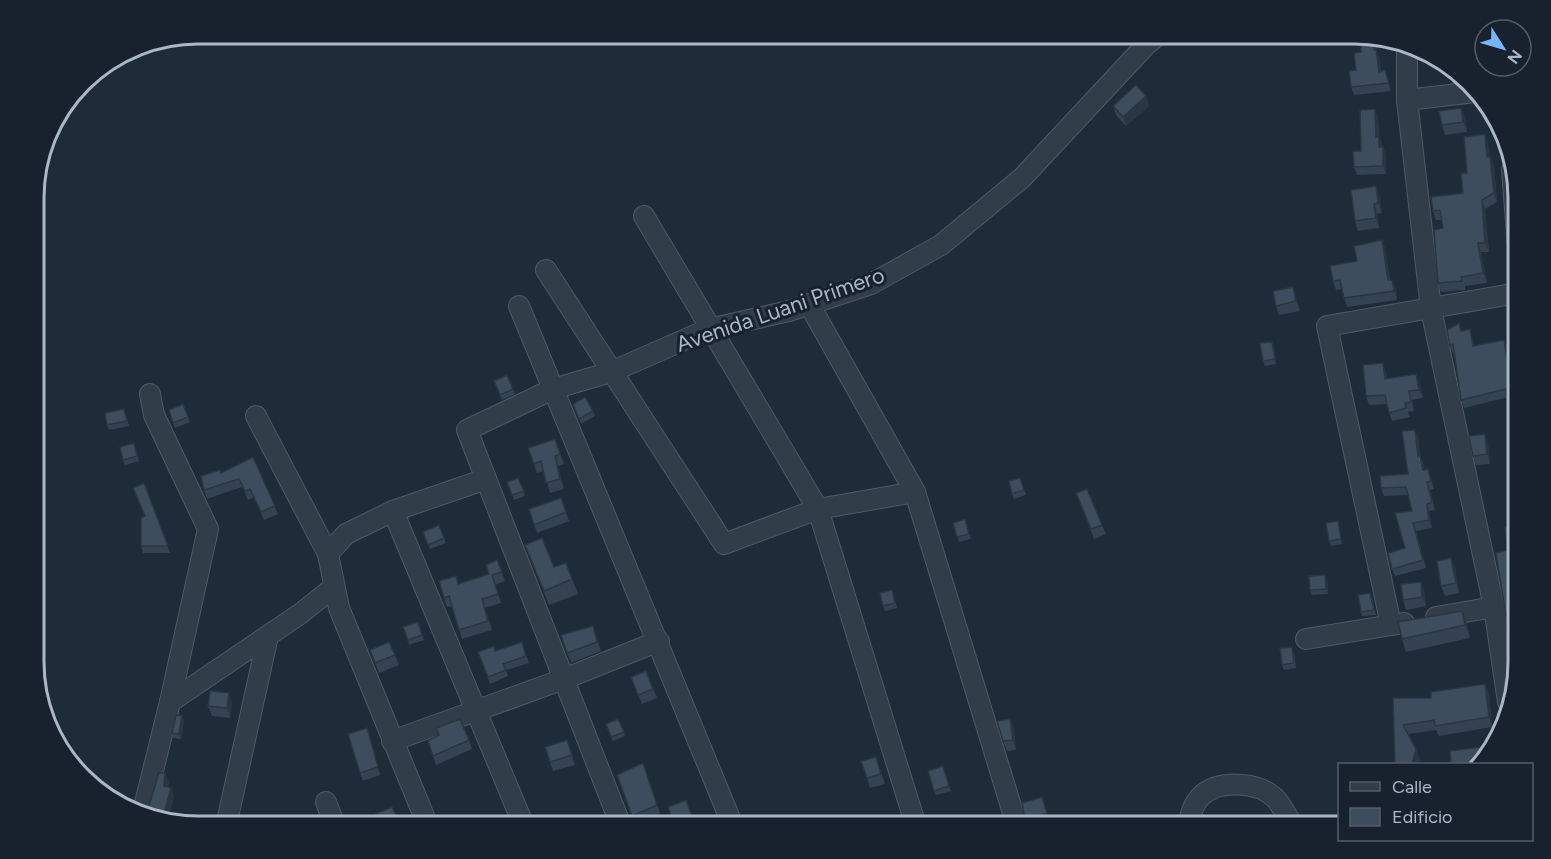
<svg xmlns="http://www.w3.org/2000/svg" width="1551" height="859" viewBox="0 0 1551 859" font-family="Figtree,sans-serif">
	<rect width="100%" height="100%" fill="#1e2b39"/>
	<g fill="none" stroke-linecap="round" stroke-linejoin="round">
		<defs>
			<g id="minor">
				<polyline points="1407,47 1407,100 1431,309 1494,607 1508,702"/>
				<polyline points="1407,100 1475,92"/>
				<polyline points="1512,170 1518,248"/>
				<polyline points="644,216 818,509 916,826"/>
				<polyline points="546,270 724,544 818,509 915,492"/>
				<polyline points="809,304 915,492 1017,826"/>
				<polyline points="519,306 733,826"/>
				<polyline points="150,394 154,415 208,529 170,702"/>
				<polyline points="256,416 328,554 339,608 428,826"/>
				<polyline points="393,511 524,826"/>
				<polyline points="328,554 346,534 393,511 486,479"/>
				<polyline points="1436,617 1494,607"/>
				<polyline points="1391,625 1327,326 1518,293"/>
				<polyline points="1306,639 1404,623"/>
				<polyline points="392,741 564,679 659,641"/>
				<polyline points="326,802 335,826"/>
				<polyline points="143,811 170,702 300,614 334,587"/>
				<polyline points="226,826 268,636"/>
				<polyline points="621,826 467,430 553,389 611,372 709,329 789,311 871,284 941,245 1022,178 1146,45 1161,33"/>
				<path d="M1188,826C1190,815 1193,804 1201,796C1219,779 1258,782 1275,798C1282,805 1287,817 1293,826"/>
			</g>
		</defs>
		<use href="#minor" stroke="#4f5a67" stroke-width="22"/>
		<use href="#minor" stroke="#313d49" stroke-width="20"/>
	</g>
	<g fill="#354251">
		<polygon points="1361,35 1377,39 1377,52 1379,58 1381,71 1385,70 1391,91 1354,95 1351,87 1361,52"/>
		<polygon points="1435,55 1448,67 1438,68 1435,60"/>
		<polygon points="1146,96 1149,106 1126,126 1116,115 1113,106"/>
		<polygon points="1375,109 1378,118 1379,137 1386,155 1386,174 1357,175 1354,167 1361,151"/>
		<polygon points="1465,117 1467,132 1445,135 1442,125"/>
		<polygon points="1488,143 1489,157 1494,166 1497,202 1485,209 1489,252 1481,252 1487,283 1465,286 1465,290 1441,292 1438,283 1443,228 1442,220 1436,220 1433,211 1463,193 1467,173"/>
		<polygon points="1379,196 1382,213 1377,214 1379,228 1358,231 1355,221"/>
		<polygon points="1382,240 1385,249 1390,280 1392,280 1396,289 1397,300 1347,307 1342,289 1336,290 1333,281"/>
		<polygon points="1293,287 1300,311 1279,315 1276,306"/>
		<polygon points="1470,329 1474,346 1504,340 1507,348 1509,359 1518,357 1518,402 1510,404 1508,397 1464,408 1461,400 1454,353 1453,353 1450,346 1461,331"/>
		<polygon points="1274,346 1276,364 1265,366 1263,361"/>
		<polygon points="1386,372 1387,379 1419,382 1423,398 1412,400 1414,411 1408,412 1410,417 1392,421 1387,404 1369,405 1366,396"/>
		<polygon points="507,375 515,394 502,400 494,381"/>
		<polygon points="183,404 190,422 175,428 169,410"/>
		<polygon points="573,404 593,411 595,416 581,424"/>
		<polygon points="126,414 129,426 109,430 107,425"/>
		<polygon points="1418,437 1420,455 1423,463 1424,469 1428,469 1434,489 1430,490 1435,510 1429,511 1432,528 1416,531 1426,568 1395,576 1392,569 1405,548 1412,511 1408,495 1384,496 1381,488 1408,474"/>
		<polygon points="555,439 564,464 558,466 564,489 550,493 544,471 537,473 528,448"/>
		<polygon points="1488,444 1490,464 1476,465 1473,456"/>
		<polygon points="136,448 139,461 125,465 123,460"/>
		<polygon points="253,457 278,514 264,520 254,497 248,500 242,487 207,499 204,490 221,473"/>
		<polygon points="518,478 525,496 514,500 507,482"/>
		<polygon points="1020,478 1026,495 1014,499 1012,494"/>
		<polygon points="144,483 170,553 143,553 141,546 145,516 133,488"/>
		<polygon points="1076,493 1102,525 1106,534 1094,539"/>
		<polygon points="561,498 569,521 537,533 529,509"/>
		<polygon points="965,519 971,539 959,542 953,523"/>
		<polygon points="1338,521 1342,544 1331,546 1329,541"/>
		<polygon points="439,525 446,543 430,549 423,532"/>
		<polygon points="1518,526 1518,657 1514,631 1511,632 1507,622 1508,550"/>
		<polygon points="525,545 554,567 566,563 578,594 549,605"/>
		<polygon points="497,560 505,581 495,585 501,603 485,608 492,630 462,639 452,606 447,607 444,598 458,584 489,574"/>
		<polygon points="1455,568 1459,593 1445,596 1441,586"/>
		<polygon points="1327,580 1328,594 1312,595 1310,590"/>
		<polygon points="1421,582 1424,591 1426,606 1406,610 1403,600"/>
		<polygon points="892,590 897,608 885,611 883,606"/>
		<polygon points="1372,598 1376,615 1362,616 1361,612"/>
		<polygon points="1462,611 1467,624 1470,638 1406,652 1402,639"/>
		<polygon points="418,622 424,640 409,645 403,627"/>
		<polygon points="561,635 596,636 601,651 571,663"/>
		<polygon points="522,642 529,663 506,670 508,676 490,684 478,652 495,651"/>
		<polygon points="370,650 395,655 399,665 379,673"/>
		<polygon points="1294,652 1296,668 1284,670 1282,665"/>
		<polygon points="646,671 657,698 642,704 631,677"/>
		<polygon points="1489,694 1492,727 1439,736 1436,730 1408,734 1420,759 1418,765 1395,765 1393,698 1431,698"/>
		<polygon points="232,702 230,718 212,716 208,706"/>
		<polygon points="618,719 625,736 613,741 606,724"/>
		<polygon points="1010,719 1014,729 1016,750 1007,751 1003,741"/>
		<polygon points="184,721 181,739 173,738 172,733"/>
		<polygon points="436,728 469,740 472,749 436,765 428,741 438,735"/>
		<polygon points="370,736 380,775 363,781 360,773"/>
		<polygon points="567,740 575,765 553,771 550,762"/>
		<polygon points="643,763 660,813 636,825 617,775"/>
		<polygon points="879,766 885,784 870,788 867,778"/>
		<polygon points="943,766 951,791 936,795 928,771"/>
		<polygon points="1042,797 1050,823 1041,826 1027,826 1025,820"/>
		<polygon points="686,800 696,826 674,826 668,807"/>
		<polygon points="375,814 397,817 400,826 379,826"/>
	</g>
	<g fill="#2b3642">
		<polygon points="1374,39 1377,39 1377,52 1379,58 1382,80 1379,72 1374,50"/>
		<polygon points="1146,96 1149,106 1126,126 1123,117"/>
		<polygon points="1461,108 1465,117 1467,132 1463,122"/>
		<polygon points="1375,109 1378,118 1379,145 1376,137"/>
		<polygon points="1485,134 1488,143 1490,166 1487,157"/>
		<polygon points="1379,137 1382,145 1383,155 1379,147"/>
		<polygon points="1383,147 1386,155 1386,174 1383,166"/>
		<polygon points="1490,156 1494,166 1497,202 1494,193"/>
		<polygon points="1376,186 1379,196 1382,213 1378,203"/>
		<polygon points="1482,200 1485,209 1489,252 1485,243"/>
		<polygon points="1374,204 1377,214 1379,228 1376,218"/>
		<polygon points="1382,240 1385,249 1391,289 1388,280"/>
		<polygon points="1478,243 1481,252 1487,283 1483,273"/>
		<polygon points="1392,280 1396,289 1397,300 1394,291"/>
		<polygon points="1293,287 1296,297 1300,311 1296,301"/>
		<polygon points="1504,340 1507,348 1510,366 1507,359"/>
		<polygon points="1272,342 1274,346 1276,364 1275,359"/>
		<polygon points="1383,363 1386,372 1388,388 1385,379"/>
		<polygon points="1416,374 1419,382 1423,398 1419,390"/>
		<polygon points="1415,430 1418,437 1421,463 1418,456"/>
		<polygon points="1485,434 1488,444 1490,464 1487,454"/>
		<polygon points="555,456 558,466 564,489 560,479"/>
		<polygon points="1427,504 1429,511 1432,528 1429,520"/>
		<polygon points="1451,558 1455,568 1459,593 1456,583"/>
		<polygon points="1325,575 1327,580 1328,594 1326,589"/>
		<polygon points="1421,582 1424,591 1426,606 1422,597"/>
		<polygon points="1462,611 1467,624 1470,638 1465,625"/>
		<polygon points="1485,684 1489,694 1492,727 1489,717"/>
		<polygon points="229,693 232,702 230,718 227,708"/>
		<polygon points="182,716 184,721 181,739 179,734"/>
		<polygon points="1010,719 1014,729 1016,750 1013,740"/>
		<polygon points="1416,749 1420,759 1418,765 1412,765"/>
		<polygon points="165,773 169,782 167,796 164,786"/>
		<polygon points="171,788 174,797 169,818 163,817"/>
	</g>
	<g fill="#3e4d5e" stroke="#2b3642" stroke-width="1.5">
		<polygon points="1361,35 1374,39 1374,50 1376,50 1379,72 1385,70 1389,83 1351,87 1349,71 1356,70 1354,53 1361,52"/>
		<polygon points="1434,55 1435,55 1440,59 1435,60"/>
		<polygon points="1136,85 1146,96 1123,117 1113,106"/>
		<polygon points="1461,108 1463,122 1442,125 1439,111"/>
		<polygon points="1375,109 1376,137 1379,137 1379,147 1383,147 1383,166 1354,167 1353,151 1361,151 1360,110"/>
		<polygon points="1485,134 1487,157 1490,156 1494,193 1482,200 1485,243 1478,243 1483,273 1461,277 1462,281 1438,283 1434,230 1443,228 1440,210 1433,211 1431,197 1463,193 1461,173 1467,173 1464,137"/>
		<polygon points="1376,186 1378,203 1374,204 1376,218 1355,221 1351,190"/>
		<polygon points="1382,240 1388,280 1392,280 1394,291 1344,298 1340,280 1333,281 1330,266 1357,261 1354,246"/>
		<polygon points="1293,287 1296,301 1276,306 1273,291"/>
		<polygon points="1459,323 1461,331 1470,329 1473,346 1504,340 1507,359 1518,357 1518,395 1507,396 1506,389 1461,400 1453,344 1450,346 1447,330"/>
		<polygon points="1272,342 1275,359 1263,361 1260,343"/>
		<polygon points="1383,363 1385,379 1416,374 1419,390 1409,391 1411,402 1405,403 1406,408 1389,413 1385,395 1366,396 1363,365"/>
		<polygon points="507,375 513,389 500,395 494,381"/>
		<polygon points="585,397 593,411 579,419 573,404"/>
		<polygon points="183,404 188,417 173,423 169,410"/>
		<polygon points="124,409 127,421 107,425 105,413"/>
		<polygon points="1415,430 1418,456 1420,455 1423,470 1428,469 1431,481 1427,482 1432,502 1427,504 1429,520 1413,523 1423,560 1392,569 1388,553 1405,548 1395,513 1412,511 1406,487 1381,488 1380,476 1408,474 1402,431"/>
		<polygon points="1485,434 1487,454 1473,456 1469,436"/>
		<polygon points="555,439 560,454 555,456 560,479 546,483 541,461 534,464 528,448"/>
		<polygon points="134,443 137,456 123,460 120,447"/>
		<polygon points="253,457 275,506 261,512 250,489 245,491 239,479 204,490 201,476 220,470 221,473"/>
		<polygon points="518,478 524,491 512,495 507,482"/>
		<polygon points="1020,478 1024,490 1012,494 1009,481"/>
		<polygon points="144,483 168,546 141,546 141,518 145,516 133,488"/>
		<polygon points="1087,489 1102,525 1091,529 1076,493"/>
		<polygon points="561,498 566,512 534,525 529,509"/>
		<polygon points="965,519 969,534 957,537 953,523"/>
		<polygon points="1338,521 1341,539 1329,541 1326,523"/>
		<polygon points="439,525 444,538 428,545 423,532"/>
		<polygon points="1518,526 1518,657 1513,621 1507,622 1496,553 1508,550 1505,528"/>
		<polygon points="542,538 554,567 566,563 572,579 544,591 525,545"/>
		<polygon points="1451,558 1456,583 1441,586 1437,561"/>
		<polygon points="497,560 502,572 492,575 498,594 482,599 488,621 459,630 449,596 444,598 439,581 456,576 458,584 489,574 486,565"/>
		<polygon points="1325,575 1326,589 1310,590 1309,576"/>
		<polygon points="1421,582 1422,597 1403,600 1401,584"/>
		<polygon points="892,590 895,603 883,606 880,593"/>
		<polygon points="1370,593 1374,610 1361,612 1358,595"/>
		<polygon points="1462,611 1465,625 1402,639 1398,622"/>
		<polygon points="418,622 422,635 408,640 403,627"/>
		<polygon points="593,626 597,642 567,653 561,635"/>
		<polygon points="389,642 395,655 375,663 370,650"/>
		<polygon points="522,642 526,656 503,664 506,670 488,677 478,652 494,646 495,651"/>
		<polygon points="1292,647 1294,663 1282,665 1280,648"/>
		<polygon points="646,671 653,689 638,695 631,677"/>
		<polygon points="1485,684 1489,717 1435,726 1434,720 1403,725 1416,749 1412,764 1395,765 1393,698 1431,698 1431,692"/>
		<polygon points="210,691 229,693 227,708 208,706"/>
		<polygon points="176,715 182,716 179,734 172,733"/>
		<polygon points="460,719 469,740 433,756 428,741 439,735 436,728"/>
		<polygon points="618,719 624,732 611,737 606,724"/>
		<polygon points="1010,719 1013,740 1003,741 997,721"/>
		<polygon points="367,728 378,767 360,773 348,734"/>
		<polygon points="567,740 572,755 550,762 545,747"/>
		<polygon points="1488,746 1488,752 1476,765 1451,765 1450,751"/>
		<polygon points="876,757 881,774 867,778 861,761"/>
		<polygon points="643,763 657,805 632,816 617,775"/>
		<polygon points="943,766 949,786 934,791 928,771"/>
		<polygon points="159,773 165,773 164,786 171,788 163,817 147,812"/>
		<polygon points="1042,797 1047,813 1025,820 1022,803"/>
		<polygon points="686,800 692,817 674,824 668,807"/>
		<polygon points="392,807 397,817 380,825 375,814"/>
	</g>
	<g text-anchor="middle" stroke-width="6" stroke-linejoin="round" paint-order="stroke">
		<g font-size="22" fill="#abb7c6" stroke="#17222e">
			<text transform="translate(780 309) rotate(-19)" y="8">Avenida Luani Primero</text>
		</g>
	</g>
	<path d="M0 0H1551V859H0ZM198 44H1354A154 154 0 0 1 1508 198V662A154 154 0 0 1 1354 816H198A154 154 0 0 1 44 662V198A154 154 0 0 1 198 44Z" fill="#17222e" fill-rule="evenodd"/>
	<path fill="none" stroke="#abb7c6" stroke-width="3" d="M198 44H1354A154 154 0 0 1 1508 198V662A154 154 0 0 1 1354 816H198A154 154 0 0 1 44 662V198A154 154 0 0 1 198 44Z"/>
	<rect x="1338" y="763" width="195" height="78" fill="#17222e" stroke="#525e6b" stroke-width="1.5"/>
	<rect x="1350" y="782" width="30" height="9" fill="#313d49" stroke="#525e6b" stroke-width="1.5"/>
	<text x="1392" y="793" font-size="18" fill="#abb7c6">Calle</text>
	<rect x="1350" y="808" width="30" height="18" fill="#3e4d5e" stroke="#525e6b" stroke-width="1.5"/>
	<text x="1392" y="823" font-size="18" fill="#abb7c6">Edificio</text>
	<g transform="translate(1503 48) rotate(127)"><circle r="28" fill="#17222e" stroke="#525e6b" stroke-width="1.5"/>
	<path d="M0-4.5L10 22L0 15L-10 22Z" fill="#78b4ff"/>
	<text y="-9" font-size="16" font-weight="bold" text-anchor="middle" fill="#abb7c6">N</text>
	</g>
</svg>
